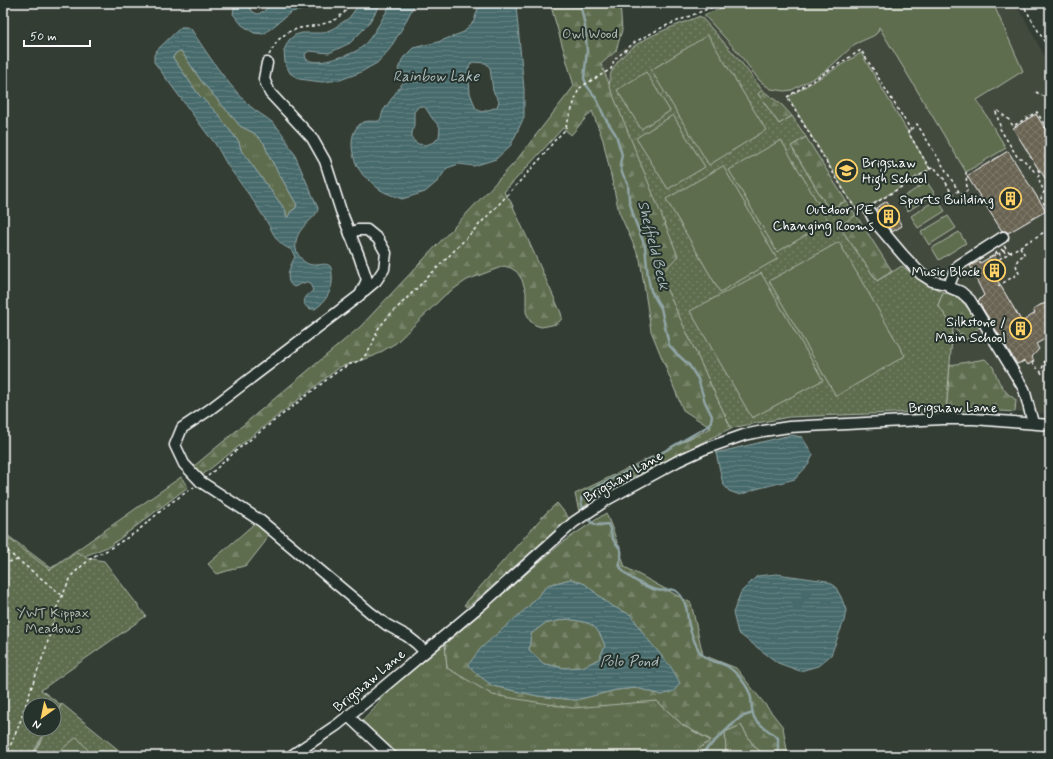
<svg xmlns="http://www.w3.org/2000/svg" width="1053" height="759" viewBox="0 0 1053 759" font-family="Mynerve,sans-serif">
	<defs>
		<pattern id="grass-tufts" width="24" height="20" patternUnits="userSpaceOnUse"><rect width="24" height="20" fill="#5e6d4f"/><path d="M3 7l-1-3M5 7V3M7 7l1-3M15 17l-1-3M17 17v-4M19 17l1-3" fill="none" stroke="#768369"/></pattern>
		<pattern id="forest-firs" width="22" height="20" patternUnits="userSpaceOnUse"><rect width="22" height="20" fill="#5e6d4f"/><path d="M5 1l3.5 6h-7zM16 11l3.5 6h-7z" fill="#768369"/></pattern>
		<pattern id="park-dots" width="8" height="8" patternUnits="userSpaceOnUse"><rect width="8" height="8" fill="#5e6d4f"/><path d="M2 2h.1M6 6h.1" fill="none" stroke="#768369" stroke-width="1.8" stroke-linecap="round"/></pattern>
		<pattern id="water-rules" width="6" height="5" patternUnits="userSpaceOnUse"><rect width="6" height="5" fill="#476b6c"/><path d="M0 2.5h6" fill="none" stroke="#638182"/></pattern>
		<pattern id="building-cross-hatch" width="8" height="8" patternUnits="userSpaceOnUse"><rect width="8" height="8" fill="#696452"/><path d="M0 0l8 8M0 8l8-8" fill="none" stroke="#807b6c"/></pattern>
	</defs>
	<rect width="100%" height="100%" fill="#333d34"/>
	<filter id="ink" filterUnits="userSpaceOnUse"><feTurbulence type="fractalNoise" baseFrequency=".025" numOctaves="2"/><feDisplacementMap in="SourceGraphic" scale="8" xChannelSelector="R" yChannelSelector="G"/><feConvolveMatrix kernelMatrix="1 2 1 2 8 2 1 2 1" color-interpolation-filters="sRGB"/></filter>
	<g filter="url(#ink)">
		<polygon fill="#43493d" points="733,3 1014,3 1025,19 1050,67 1050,414 985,410 946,411 789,417 731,428 678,256 601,63 616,51"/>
		<g fill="url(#grass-tufts)" stroke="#aeb6a7">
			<polygon points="179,51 182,52 202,82 236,121 240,126 254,133 264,143 270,158 297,205 295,209 291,211 288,217 286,216 286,211 241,150 239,142 224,123 220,116 199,95 173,58 174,55"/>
			<polygon points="445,644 447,668 657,701 684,726 711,741 689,756 395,756 359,723 373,710 385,693"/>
			<polygon points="741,725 753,745 766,756 726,756 725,732"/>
		</g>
		<g fill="url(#forest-firs)" stroke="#aeb6a7" fill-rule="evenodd">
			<polygon points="550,3 620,3 622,30 616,51 601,64 679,256 661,276 731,428 613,487 595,498 579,511 575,494 711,428 683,410 651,331 640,259 619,212 603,140 592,111 571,135 563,128 504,192 511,202 561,313 562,318 560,321 556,324 547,326 541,327 535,325 530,321 526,312 526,292 522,280 517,272 511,268 504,266 467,280 445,295 396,343 374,356 340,367 201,476 193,467 360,327 515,162 574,86"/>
			<polygon points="762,90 782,105 792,116 779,124 758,94"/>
			<polygon points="806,137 846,201 829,210 791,146"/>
			<polygon points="856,215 892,271 877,281 839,226"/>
			<path d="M943,292C963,296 970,311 980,327L966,340L953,327L938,305Z"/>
			<polygon points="985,359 993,367 999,382 1007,393 1016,400 1015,412 985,410 946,411 950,365"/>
			<polygon points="181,477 188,487 110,546 87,555 75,562 3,644 3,507 7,535 51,568"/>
			<polygon points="557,503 569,518 487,591 467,607 464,605 545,514"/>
			<path d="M606,513L614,533L625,567L691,603L703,655L736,668L783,727L788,756H766L753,745L741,725L725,732L726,756H720L718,753L713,756H689L711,740L684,726L657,701L573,708L493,695L447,668L445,644L563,542ZM571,579L585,584L610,605L631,615L645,636L662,695L637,688L616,690L576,700L538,696L493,686L528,607L548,585Z"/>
			<polygon points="255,523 268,533 265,542 247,565 217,574 208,564"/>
			<path d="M567,619C591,623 596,622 605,646L599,659L583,667L565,668L544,664L529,650L531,634L544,624Z"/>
		</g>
		<g fill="url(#park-dots)" stroke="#aeb6a7">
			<path d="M700,16C722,40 744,64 762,90L758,94L779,124L792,116L806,137L791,146L829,210L846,201L856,215L839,226L877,281L902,266L924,283L943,292L938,305L953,327L946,411L789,417L731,428L660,275L678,256L609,85C610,81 610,76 611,73C626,40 669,29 700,16Z"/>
			<polygon points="3,530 4,535 50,570 77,552 86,558 104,561 146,616 41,690 61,705 54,717 54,705 30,705 30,729 47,729 31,756 3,756"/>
			<polygon points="62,704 126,756 32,756 48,729 54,729 54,718"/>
		</g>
		<g fill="#5e6d4f" stroke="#aeb6a7">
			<polygon points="733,3 993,3 1023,71 977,100 1006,148 966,172 879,27 878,31 876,34 873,36 855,44 828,69 819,75 792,90 785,91 771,89 765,85 759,80 737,51 704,15"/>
			<polygon points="708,35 766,130 709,165 651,70"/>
			<polygon points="861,53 930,169 858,213 788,97"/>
			<polygon points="646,72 670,111 641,129 617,90"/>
			<polygon points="673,115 705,167 668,189 636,138"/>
			<polygon points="781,140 829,222 777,252 729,170"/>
			<polygon points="723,166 777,259 720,292 666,199"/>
			<polygon points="927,182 935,194 908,211 900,199"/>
			<polygon points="937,199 945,211 918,228 911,216"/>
			<polygon points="948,216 956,228 929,245 921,232"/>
			<polygon points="959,232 966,243 939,260 932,248"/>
			<polygon points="839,242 905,356 836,396 769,281"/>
			<polygon points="761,273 823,380 752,418 690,311"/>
			<polygon points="77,737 93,756 53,756"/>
		</g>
		<g fill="url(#water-rules)" stroke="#91a6a7" fill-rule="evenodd">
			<polygon points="235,3 252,3 250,8 253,12 258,14 264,11 272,3 326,3 320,8 306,9 291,12 264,34 254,33 242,25 233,14"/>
			<path d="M360,3H381L367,26L350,43L329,53L309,51L305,54L306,59C312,63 322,62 330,60C340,57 354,54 362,47C373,37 384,16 391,3H415L403,27L389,50L377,63L359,73L340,80L322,82L299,79L290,73L285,63L284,50L289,40L295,35L302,33H323L334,28L349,18Z"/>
			<path d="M482,3H512L516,6L524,89V117L511,145L496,159L474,166L459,164L447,168L438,181L425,192L402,199C395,196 386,194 379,189C375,186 371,182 368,179C365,177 362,175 361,172C351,160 346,129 364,122C369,120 374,122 379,121L381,118L383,111L404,81L398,69L403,58L413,48L438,42L464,32L474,21L479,5ZM472,62L486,63L490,68L493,91L499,101L497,107L482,112L476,109L470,93L468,69ZM419,106L425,107L432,118L440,127L439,137L434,142L426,145L418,144L412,139V133L414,125V112Z"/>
			<path d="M181,27H186L191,29C208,55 225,81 247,103C256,113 270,118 278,128C284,135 288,144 293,152L295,154L296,158L318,208C318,220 293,226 296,249C297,252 298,255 300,257C310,272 324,260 330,266C332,269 332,273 332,275C334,288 326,302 315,309C308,310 301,305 306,297C308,294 311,293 313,290L309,282H306L294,287C283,281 290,266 295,257L292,250C275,243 274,233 265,219C254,200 240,183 228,166C221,155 217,144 208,135L154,62V55L157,50ZM179,51L182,52L202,82L236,121L240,126L254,133L264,143L270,158L297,205L295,209L291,211L288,217L286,216V211L241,150L239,142L224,123L220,116L199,95L173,58L174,55Z"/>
			<polygon points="791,435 802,437 813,455 808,465 795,479 756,489 740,495 729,491 723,484 716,453"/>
			<polygon points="777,574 827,581 835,586 841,597 846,610 844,621 831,655 818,666 800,671 778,663 738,633 733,613 741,592 757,576"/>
			<path d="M571,579L585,584L610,605L631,615L645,636L671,667L680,683L674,691L662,695L637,688L616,690L576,700L538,696L493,686L478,675L468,665L481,648L528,607L548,585ZM567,619C591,623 596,622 605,646L599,659L583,667L565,668L544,664L529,650L531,634L544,624Z"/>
		</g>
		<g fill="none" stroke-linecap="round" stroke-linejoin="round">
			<g stroke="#91a6a7" stroke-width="2.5">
				<path d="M580,3L585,26L587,51L584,78L587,86L596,98L605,118L616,135L622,155L620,164L622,173L628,184L629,200L635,221L645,246L648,277L651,291L661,308L669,345L676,353L689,365L698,379L705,402L712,416L710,425L703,429L642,464L586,492C580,497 580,501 583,508"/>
				<path d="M588,519C594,526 599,525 608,524C611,530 611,536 614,541C616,545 621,547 621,551C623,559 615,562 623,571C629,578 647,588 657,590C668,593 672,584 681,596C689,608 686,614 689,625C691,634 695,643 699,651C705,661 716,661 725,665C731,668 737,674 741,679C745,684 750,692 751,698C752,704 751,713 755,719C757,723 773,734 778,738V756"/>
				<polyline points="693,756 701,754 735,722 741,717 753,713"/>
			</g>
		</g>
		<g fill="url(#building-cross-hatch)" stroke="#fff">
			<polygon points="1036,114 1050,137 1050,186 1040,170 1039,170 1013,128"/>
			<polygon points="1008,151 1046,211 1008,233 1006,231 1002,231 967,176"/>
			<polygon points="887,201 902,226 892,232 876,208"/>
			<polygon points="994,255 1004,274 996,278 1022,322 1035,313 1033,310 1040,305 1050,302 1050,336 1036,344 1039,349 1032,357 1034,361 1028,365 1025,361 1017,364 978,301 984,295 974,275 975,274 970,266 979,261 980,263"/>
		</g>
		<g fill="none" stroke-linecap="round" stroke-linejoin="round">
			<defs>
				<g id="minor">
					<polyline points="267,63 264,79 270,93 312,138 325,161 341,211 359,256 367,280 360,295 209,410 182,428 175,445 184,464 201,482 261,521 371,613 387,625 407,636 416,643 425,652"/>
					<polyline points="870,212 875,222 903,255 921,274 932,281 949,285"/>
					<polyline points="350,234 357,230 367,230 378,239 386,253 384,269 376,281 364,291"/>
					<polyline points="1003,237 959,265 954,273 949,285 951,288 961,292 970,300 1024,389 1033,423"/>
					<polyline points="348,716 391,756"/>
					<polyline points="291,756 337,725 368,700 487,600 574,522 608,499 678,461 704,449 744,435 763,431 789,427 942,419 974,419 1050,425"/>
				</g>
			</defs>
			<use href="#minor" stroke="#fff" stroke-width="13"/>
			<g stroke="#fff" stroke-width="1.5" stroke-dasharray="3 3" stroke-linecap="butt">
				<polyline points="1022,3 1050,51"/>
				<polyline points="269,55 278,40 288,32 300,28 319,25 333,21 344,13 350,3"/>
				<polyline points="1036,92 1050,100"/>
				<polyline points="1050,134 1037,112 1013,126 1009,120 997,110 996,112 1000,126 999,127 1018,158 1022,158 1034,171 1038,170 1040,173 1038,177 1044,192 1041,198 1050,215"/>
				<polyline points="930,169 934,167 944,179 952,194 959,191"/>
				<polyline points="874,204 930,169 908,132 917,124 961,195 967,191 966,172"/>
				<polyline points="860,212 859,213 849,199 787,97 861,50 911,130"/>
				<polyline points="1004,246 1010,253"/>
				<polyline points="1001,249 1005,253 1003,248"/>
				<polyline points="996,252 1000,256 999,251"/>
				<polyline points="995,253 996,261 1046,231 1050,236"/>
				<path d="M998,286L1019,273C1014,265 1016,258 1025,255L1020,247"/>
				<polyline points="1032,362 1037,368 1041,372"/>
				<polyline points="1042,374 1041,372 1050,346"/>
				<polyline points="208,476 237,450 334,374 348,365 361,360 368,352 372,345 378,329 387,318 450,255 500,203 542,157 555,140 565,130 578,91 580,88 584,85 611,69 614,60 635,42 663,27 722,3"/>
				<polyline points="3,547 18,560 62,595"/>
				<polyline points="3,563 18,560"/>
				<polyline points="6,756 19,725 33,683 46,648 57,607 72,575 84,564 96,555 104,552 135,533 169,504 194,487"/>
			</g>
			<use href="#minor" stroke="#26332d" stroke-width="10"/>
		</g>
	</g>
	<defs>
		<symbol id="school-ring" viewBox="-11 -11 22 22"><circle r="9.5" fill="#26332d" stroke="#ffd166" stroke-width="1.5"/><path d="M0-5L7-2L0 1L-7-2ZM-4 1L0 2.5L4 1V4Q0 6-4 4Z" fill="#ffd166"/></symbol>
		<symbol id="building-ring" viewBox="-11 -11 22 22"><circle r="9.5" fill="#26332d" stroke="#ffd166" stroke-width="1.5"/><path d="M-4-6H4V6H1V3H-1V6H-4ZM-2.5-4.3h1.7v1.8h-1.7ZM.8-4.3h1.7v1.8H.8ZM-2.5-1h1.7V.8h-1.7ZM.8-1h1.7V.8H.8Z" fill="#ffd166"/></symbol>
	</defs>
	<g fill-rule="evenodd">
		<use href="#school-ring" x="834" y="158" width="25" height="25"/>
		<use href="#building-ring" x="998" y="186" width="25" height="25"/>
		<use href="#building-ring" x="876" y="204" width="25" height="25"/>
		<use href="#building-ring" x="982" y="258" width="25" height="25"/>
		<use href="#building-ring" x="1008" y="316" width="25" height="25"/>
	</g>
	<g text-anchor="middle" stroke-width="4" stroke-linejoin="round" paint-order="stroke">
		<g font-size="14" fill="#b7bdb0" stroke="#26332d">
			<text x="590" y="38">Owl Wood</text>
			<text x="53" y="617">YWT Kippax<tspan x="53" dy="16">Meadows</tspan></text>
		</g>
		<g font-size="14" fill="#fff" stroke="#26332d" text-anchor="end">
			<text x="862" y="167" text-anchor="start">Brigshaw<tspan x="862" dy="16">High School</tspan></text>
			<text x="994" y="204">Sports Building</text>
			<text x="874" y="214">Outdoor PE<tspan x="874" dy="16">Changing Rooms</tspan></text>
			<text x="980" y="276">Music Block</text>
			<text x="1006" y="326">Silkstone /<tspan x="1006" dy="16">Main School</tspan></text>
		</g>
		<g font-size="14" fill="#fff" stroke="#26332d">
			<text x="953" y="412">Brigshaw Lane</text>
			<text transform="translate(623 476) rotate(-30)" y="5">Brigshaw Lane</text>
			<text transform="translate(369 680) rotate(-40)" y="5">Brigshaw Lane</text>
		</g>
		<g font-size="15" font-style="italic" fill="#acbcbd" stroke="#26332d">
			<text x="436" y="81">Rainbow Lake</text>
			<text transform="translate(654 245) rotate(76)" y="5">Sheffield Beck</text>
			<text x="629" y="666">Polo Pond</text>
		</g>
	</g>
	<rect width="1053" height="759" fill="none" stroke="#26332d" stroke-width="16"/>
	<rect x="8" y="8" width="1037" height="743" fill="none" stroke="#fff" stroke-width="1.5" filter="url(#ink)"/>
	<g transform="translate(42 717) rotate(213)"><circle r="19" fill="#26332d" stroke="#7d8581"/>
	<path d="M0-3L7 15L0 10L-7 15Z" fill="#ffd166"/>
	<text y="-6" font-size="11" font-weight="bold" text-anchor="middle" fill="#ffffff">N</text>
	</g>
	<path d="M24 40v6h66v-6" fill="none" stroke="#ffffff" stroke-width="2"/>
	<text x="30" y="40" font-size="12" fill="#ffffff" stroke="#26332d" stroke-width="3" paint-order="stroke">50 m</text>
</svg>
